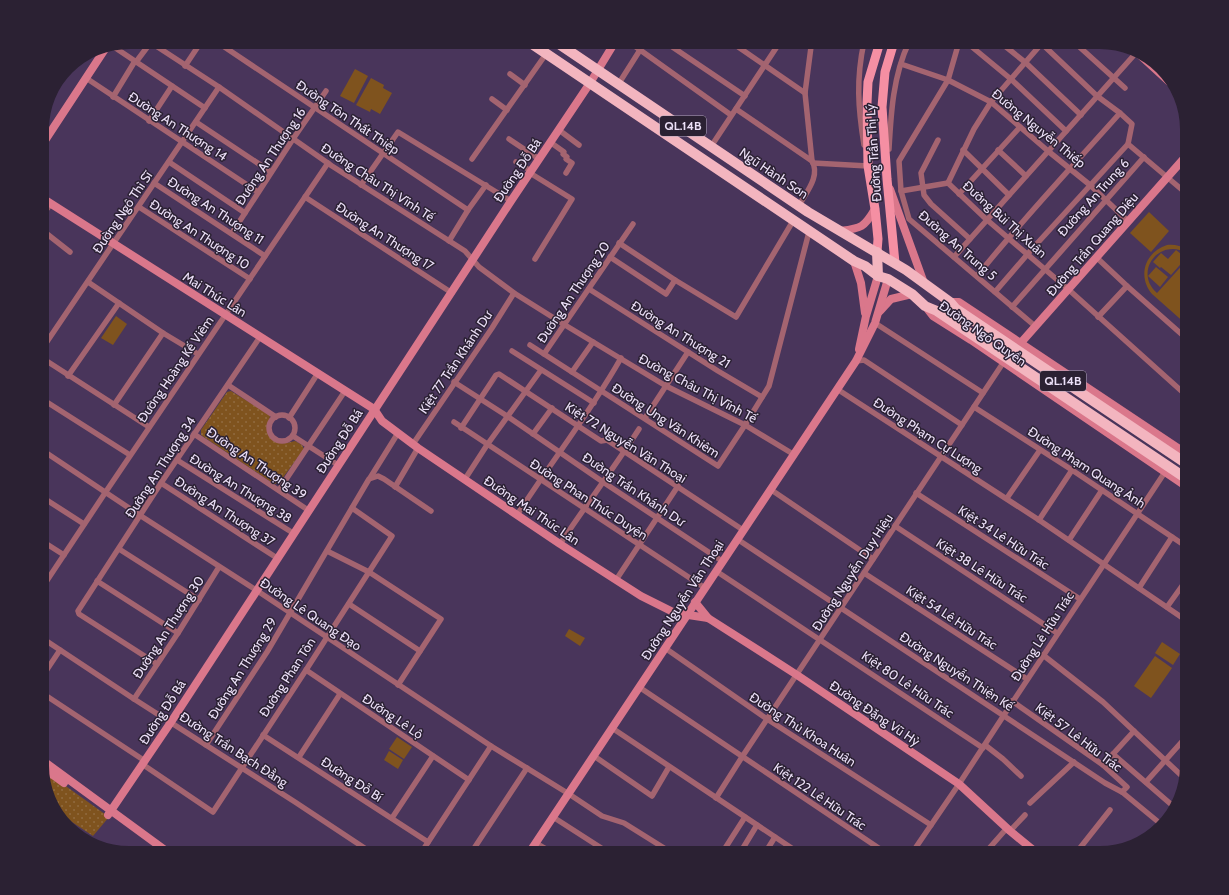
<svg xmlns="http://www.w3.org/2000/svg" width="1229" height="895" viewBox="0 0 1229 895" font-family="Cabin,sans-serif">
	<defs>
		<pattern id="park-dots" width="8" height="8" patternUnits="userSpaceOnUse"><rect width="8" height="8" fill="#7f531e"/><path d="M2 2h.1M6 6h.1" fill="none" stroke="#916b3f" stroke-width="1.8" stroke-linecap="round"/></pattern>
	</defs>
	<rect width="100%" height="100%" fill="#49355b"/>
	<g fill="#7f531e">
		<polygon points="355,69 368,76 354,103 340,96"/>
		<polygon points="371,78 384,85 383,88 392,93 380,114 371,109 370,112 356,105"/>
		<polygon points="1149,212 1169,231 1151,252 1130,233"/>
		<path d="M1167,245C1174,244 1181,246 1187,249V253C1159,237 1133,272 1157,293L1187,260V325L1152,294C1137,276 1145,252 1167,245Z"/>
		<polygon points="1176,250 1186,258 1171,275 1161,267 1160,268 1153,262 1161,253 1168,259"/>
		<polygon points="1156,267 1168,277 1160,287 1148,276"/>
		<polygon points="116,316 127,324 113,345 101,338"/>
		<polygon points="569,629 585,638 580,646 565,636"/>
		<polygon points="1162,642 1180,654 1173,665 1155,653"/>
		<polygon points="1155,656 1172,668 1151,698 1134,686"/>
		<polygon points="397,737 412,747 404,759 389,749"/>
		<polygon points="389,751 403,760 398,769 384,760"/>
	</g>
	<g fill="url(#park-dots)">
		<path d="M231,391L270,415C270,419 268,424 267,428C267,431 269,434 271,437C277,446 286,443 295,441L302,445L304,449L279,483L274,484L201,435V430L227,392Z"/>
		<polygon points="42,769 109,817 93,836 57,812 51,805"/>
	</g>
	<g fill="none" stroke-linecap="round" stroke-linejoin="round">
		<g stroke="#a46470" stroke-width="5.5">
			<polyline points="150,42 219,87 332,166 465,251 479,267 514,293 565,325 666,386 745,425 793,454"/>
			<polyline points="217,42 468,210"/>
			<polyline points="629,42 731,115"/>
			<polyline points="665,42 745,96"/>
			<polyline points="731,42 805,93"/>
			<path d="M864,42C856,79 858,108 864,145"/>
			<polyline points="959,42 948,80 899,161 901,191 909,219 1035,326"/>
			<polyline points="966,42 1012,80 1066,131"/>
			<polyline points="1000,42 1026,63 1081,115"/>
			<polyline points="1040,42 1097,96 1120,113 1132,124 1128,144 1187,194"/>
			<polyline points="1074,42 1125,88"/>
			<polyline points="111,45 205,108"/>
			<polyline points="136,62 151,42"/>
			<polyline points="901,64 948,80 991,102 1048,151 1090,185 1128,221"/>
			<polyline points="185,66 201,42"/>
			<polyline points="510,74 525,85"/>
			<polyline points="86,78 258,192"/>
			<polyline points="621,80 640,50"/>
			<polyline points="113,97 135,61"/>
			<polyline points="492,99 507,110"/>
			<polyline points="736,109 812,161"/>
			<polyline points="149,121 172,86"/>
			<polyline points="196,122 271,172"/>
			<polyline points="559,130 579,145"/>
			<polyline points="509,139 539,159"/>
			<polyline points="938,140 921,173 924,195 931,204 970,239"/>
			<polyline points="550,142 564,152 563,154 567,157 566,159 572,163 566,173"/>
			<polyline points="714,142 780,42"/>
			<path d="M889,149C891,113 893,76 909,42"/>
			<polyline points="963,150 1009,195"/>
			<polyline points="998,150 1026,176"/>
			<polyline points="472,159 546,54"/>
			<polyline points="169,162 245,213"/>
			<polyline points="516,162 531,171"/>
			<polyline points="813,163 868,166 867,163"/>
			<polyline points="530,173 572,199 535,259"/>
			<polyline points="154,183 265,256"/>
			<polyline points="948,183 986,219 1068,289 1187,396"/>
			<polyline points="948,183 974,129 991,102 1043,42"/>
			<polyline points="361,185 398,132 511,201"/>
			<polyline points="901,191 948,183"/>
			<polyline points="959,194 1020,127"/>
			<polyline points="305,197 452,293"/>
			<path d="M801,202C808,190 820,175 812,161L805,93L811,47L804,42"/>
			<polyline points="139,207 250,279"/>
			<polyline points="42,215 51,204"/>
			<polyline points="42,230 70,252"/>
			<polyline points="232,233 293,139 326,91"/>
			<polyline points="449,241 468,210 486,185"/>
			<polyline points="619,243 675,280 736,317 793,221"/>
			<polyline points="610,257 666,294 675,280"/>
			<polyline points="954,257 1135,54"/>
			<polyline points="1096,257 1127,286"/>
			<path d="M977,276C1022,220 1072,167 1120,113"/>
			<polyline points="88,282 163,333 198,354"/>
			<polyline points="589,289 718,371 762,397"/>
			<polyline points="995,292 1032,249 1128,144"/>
			<polyline points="1012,307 1144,157"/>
			<polyline points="1098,317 1127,286 1187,339"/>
			<polyline points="875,323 983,393"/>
			<polyline points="530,345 718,466 745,425 769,386 809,232"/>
			<polyline points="42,349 219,87"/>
			<polyline points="512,351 594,403"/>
			<polyline points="544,354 633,224"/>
			<polyline points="42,358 149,427"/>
			<polyline points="856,361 864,360 962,425"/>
			<polyline points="572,372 593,342"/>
			<polyline points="68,376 119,303"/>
			<polyline points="454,382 507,416 603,482 722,561"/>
			<polyline points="228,385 276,417"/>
			<polyline points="837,389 1039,520 1187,621"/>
			<polyline points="42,399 130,455"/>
			<polyline points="114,405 163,333"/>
			<polyline points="974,407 1072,470 1187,547"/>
			<circle cx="282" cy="428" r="13"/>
			<polyline points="289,418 318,373"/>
			<polyline points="645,418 688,352"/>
			<polyline points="454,422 705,588"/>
			<polyline points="461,428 496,375 499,374 601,441 607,440 743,530"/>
			<polyline points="194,434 308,510"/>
			<polyline points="533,434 552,408"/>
			<polyline points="293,436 338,465"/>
			<polyline points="413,444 492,328 514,293"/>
			<polyline points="42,450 141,516 256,590 491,746 569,794 602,816 624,823 672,853"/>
			<polyline points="177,460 293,533"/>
			<polyline points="370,478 398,433"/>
			<polyline points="465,479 487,445 541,370"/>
			<polyline points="161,483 277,558"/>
			<polyline points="395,487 418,448"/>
			<polyline points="770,489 873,559"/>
			<polyline points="279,490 345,391"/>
			<polyline points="916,493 1080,599"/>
			<polyline points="42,497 84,524"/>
			<polyline points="1007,498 1040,450"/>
			<path d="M517,515C551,462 590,413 621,358"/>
			<polyline points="1039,520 1072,470"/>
			<polyline points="895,526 1057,633"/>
			<polyline points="737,539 1105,783 1122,792 1162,825"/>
			<polyline points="1069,540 1102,490"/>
			<polyline points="42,541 64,555"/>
			<path d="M560,544C586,505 614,468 639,429"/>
			<polyline points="119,549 199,600"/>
			<polyline points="327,551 369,572 441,619 398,685"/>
			<polyline points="716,571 983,748"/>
			<polyline points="864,573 1027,679"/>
			<polyline points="616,580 678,486"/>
			<polyline points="97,581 178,633"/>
			<polyline points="42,588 105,493 328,163"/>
			<polyline points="1139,588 1172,537"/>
			<polyline points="349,604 420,651"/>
			<polyline points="1167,607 1187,579"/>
			<polyline points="42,638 134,699 295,802 372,853"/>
			<polyline points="665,648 767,719 931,825"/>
			<polyline points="1043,655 1103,702 1183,777"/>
			<polyline points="157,664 79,614 78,611 161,483 260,337"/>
			<polyline points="306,670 469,780"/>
			<polyline points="42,677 60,650"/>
			<polyline points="639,687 886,853"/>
			<polyline points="42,693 145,761"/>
			<polyline points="134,699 178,633 219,567"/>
			<polyline points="1012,701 1103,765 1127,787 1122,792"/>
			<polyline points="612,728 799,853"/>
			<polyline points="263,735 428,842"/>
			<polyline points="206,745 267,652 369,479 378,476 384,479 431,511"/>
			<polyline points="985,745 1003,759 1021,776"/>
			<polyline points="1113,754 1173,806"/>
			<polyline points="594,756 652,796 669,767"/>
			<polyline points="299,757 340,694"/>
			<polyline points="142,764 213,812 306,670 392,536 352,508"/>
			<polyline points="1103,765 1134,731"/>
			<polyline points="1146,782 1187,736"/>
			<polyline points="716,798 742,757 1005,360"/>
			<polyline points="1030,803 1074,762"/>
			<polyline points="553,817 609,853"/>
			<polyline points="392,818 433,756"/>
			<polyline points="1010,831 1025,815"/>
			<polyline points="536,843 553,853"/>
			<polyline points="421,853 491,746"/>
			<polyline points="471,853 527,768"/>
			<polyline points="722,853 745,817"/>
			<polyline points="740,853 757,825"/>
			<polyline points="765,853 775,837"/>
			<polyline points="912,853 959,784 1004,715 1165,472"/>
			<polyline points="985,853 1007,828"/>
			<polyline points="1025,853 1029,847"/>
			<polyline points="1076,853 1110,810"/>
		</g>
		<g stroke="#da778b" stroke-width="8">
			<polyline points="1140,55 1176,88"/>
			<polyline points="42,145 107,46"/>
			<polyline points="890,189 924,283"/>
			<polyline points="42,198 374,409 382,421 418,448 560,544 641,596 675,613 708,618 797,675 959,784 1010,831 1037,853"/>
			<path d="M840,231C861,228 864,228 875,209"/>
			<polyline points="854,261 861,283 865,313"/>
			<polyline points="950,302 959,302 1187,454"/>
			<polyline points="926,307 933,316 971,340 1187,487"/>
			<polyline points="880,311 891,299 912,294"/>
			<polyline points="1018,346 1187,155"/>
			<polyline points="859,349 866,316 878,276"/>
			<polyline points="695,602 708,618"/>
			<polyline points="42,760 169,853"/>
			<polyline points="42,767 64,783"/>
			<polyline points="108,815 171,722 511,201 590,83 615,42"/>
			<polyline points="529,853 856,361 875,323 888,279"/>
		</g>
		<g stroke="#f58fa3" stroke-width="9">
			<polyline points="894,42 885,72 882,107 887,179 895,263"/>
			<polyline points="877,252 878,239 875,209 868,166 867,103 868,82 880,42"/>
		</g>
		<g stroke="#f3b5bf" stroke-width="10">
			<polyline points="529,42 854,261 865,266 878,276 888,279 912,294 925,306 937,311 1187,479"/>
			<polyline points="556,42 808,212 906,270 950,302 956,309 1187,464"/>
			<polyline points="877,252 878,276"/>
		</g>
	</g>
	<g text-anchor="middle" stroke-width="3" stroke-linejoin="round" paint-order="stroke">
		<g fill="#2b2133" stroke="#b2a7bd" stroke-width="1">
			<rect x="660" y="116" width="46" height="20" rx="3"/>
			<rect x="1040" y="371" width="46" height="20" rx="3"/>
		</g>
		<g font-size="12" font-weight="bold" fill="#ece0f8">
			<text x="683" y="130">QL.14B</text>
			<text x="1063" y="385">QL.14B</text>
		</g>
		<g font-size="13" fill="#ece0f8" stroke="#2b2133">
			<text transform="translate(348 117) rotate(34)" y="5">Đường Tôn Thất Thiệp</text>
			<text transform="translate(178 126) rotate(33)" y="5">Đường An Thượng 14</text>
			<text transform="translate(1039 128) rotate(39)" y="5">Đường Nguyễn Thiếp</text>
			<text transform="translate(873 153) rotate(-94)" y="5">Đường Trần Thị Lý</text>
			<text transform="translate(270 156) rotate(-56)" y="5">Đường An Thượng 16</text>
			<text transform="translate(517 170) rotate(-56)" y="5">Đường Đỗ Bá</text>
			<text transform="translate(774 173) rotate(34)" y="5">Ngũ Hành Sơn</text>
			<text transform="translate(378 182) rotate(33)" y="5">Đường Châu Thị Vĩnh Tế</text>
			<text transform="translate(1093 197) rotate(-48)" y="5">Đường An Trung 6</text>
			<text transform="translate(216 210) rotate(33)" y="5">Đường An Thượng 11</text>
			<text transform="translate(122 212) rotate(-56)" y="5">Đường Ngô Thì Sĩ</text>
			<text transform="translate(1005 219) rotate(42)" y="5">Đường Bùi Thị Xuân</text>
			<text transform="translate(200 234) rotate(33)" y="5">Đường An Thượng 10</text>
			<text transform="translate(385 236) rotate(33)" y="5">Đường An Thượng 17</text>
			<text transform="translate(1092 244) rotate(-49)" y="5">Đường Trần Quang Diệu</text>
			<text transform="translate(958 245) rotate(41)" y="5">Đường An Trung 5</text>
			<text transform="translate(573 292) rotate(-56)" y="5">Đường An Thượng 20</text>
			<text transform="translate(215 294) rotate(32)" y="5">Mai Thúc Lân</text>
			<text transform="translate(983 333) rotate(35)" y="5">Đường Ngô Quyền</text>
			<text transform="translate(681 334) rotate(32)" y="5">Đường An Thượng 21</text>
			<text transform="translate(455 362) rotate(-56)" y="5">Kiệt 77 Trần Khánh Dư</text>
			<text transform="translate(175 369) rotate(-56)" y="5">Đường Hoàng Kế Viêm</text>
			<text transform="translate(698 388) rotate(28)" y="5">Đường Châu Thị Vĩnh Tế</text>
			<text transform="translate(666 420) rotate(33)" y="5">Đường Ung Văn Khiêm</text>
			<text transform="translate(928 435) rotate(33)" y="5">Đường Phạm Cự Lượng</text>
			<text transform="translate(339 441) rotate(-57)" y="5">Đường Đỗ Bá</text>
			<text transform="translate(626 442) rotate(32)" y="5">Kiệt 72 Nguyễn Văn Thoại</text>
			<text transform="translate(257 463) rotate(34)" y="5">Đường An Thượng 39</text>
			<text transform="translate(160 467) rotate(-57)" y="5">Đường An Thượng 34</text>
			<text transform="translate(1087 467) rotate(33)" y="5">Đường Phạm Quang Ảnh</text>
			<text transform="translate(241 488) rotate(32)" y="5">Đường An Thượng 38</text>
			<text transform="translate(634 489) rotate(34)" y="5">Đường Trần Khánh Dư</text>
			<text transform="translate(589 499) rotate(33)" y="5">Đường Phan Thúc Duyện</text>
			<text transform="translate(532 510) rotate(34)" y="5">Đường Mai Thúc Lân</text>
			<text transform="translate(225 511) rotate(33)" y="5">Đường An Thượng 37</text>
			<text transform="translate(1004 537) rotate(33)" y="5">Kiệt 34 Lê Hữu Trác</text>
			<text transform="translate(982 570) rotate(33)" y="5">Kiệt 38 Lê Hữu Trác</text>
			<text transform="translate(852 572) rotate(-57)" y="5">Đường Nguyễn Duy Hiệu</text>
			<text transform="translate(682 600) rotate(-57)" y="5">Đường Nguyễn Văn Thoại</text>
			<text transform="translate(311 614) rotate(34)" y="5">Đường Lê Quang Đạo</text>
			<text transform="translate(952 617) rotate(33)" y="5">Kiệt 54 Lê Hữu Trác</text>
			<text transform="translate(168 627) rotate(-57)" y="5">Đường An Thượng 30</text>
			<text transform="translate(1042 636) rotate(-57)" y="5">Đường Lê Hữu Trác</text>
			<text transform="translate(242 668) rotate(-58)" y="5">Đường An Thượng 29</text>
			<text transform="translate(957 671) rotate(33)" y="5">Đường Nguyễn Thiện Kế</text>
			<text transform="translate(287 677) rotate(-57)" y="5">Đường Phan Tôn</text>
			<text transform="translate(908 684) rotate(34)" y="5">Kiệt 80 Lê Hữu Trác</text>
			<text transform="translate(162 712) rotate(-57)" y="5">Đường Đỗ Bá</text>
			<text transform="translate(875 713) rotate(34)" y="5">Đường Đặng Vũ Hỷ</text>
			<text transform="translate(393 716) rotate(34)" y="5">Đường Lê Lộ</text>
			<text transform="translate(803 729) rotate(33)" y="5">Đường Thủ Khoa Huân</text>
			<text transform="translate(1079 737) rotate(37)" y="5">Kiệt 57 Lê Hữu Trác</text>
			<text transform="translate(234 749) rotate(33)" y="5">Đường Trần Bạch Đằng</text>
			<text transform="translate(352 779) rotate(33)" y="5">Đường Đỗ Bí</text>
			<text transform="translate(820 796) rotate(34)" y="5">Kiệt 122 Lê Hữu Trác</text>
		</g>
	</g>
	<path d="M0 0H1229V895H0ZM129 49H1100A80 80 0 0 1 1180 129V766A80 80 0 0 1 1100 846H129A80 80 0 0 1 49 766V129A80 80 0 0 1 129 49Z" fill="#2b2133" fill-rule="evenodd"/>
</svg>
